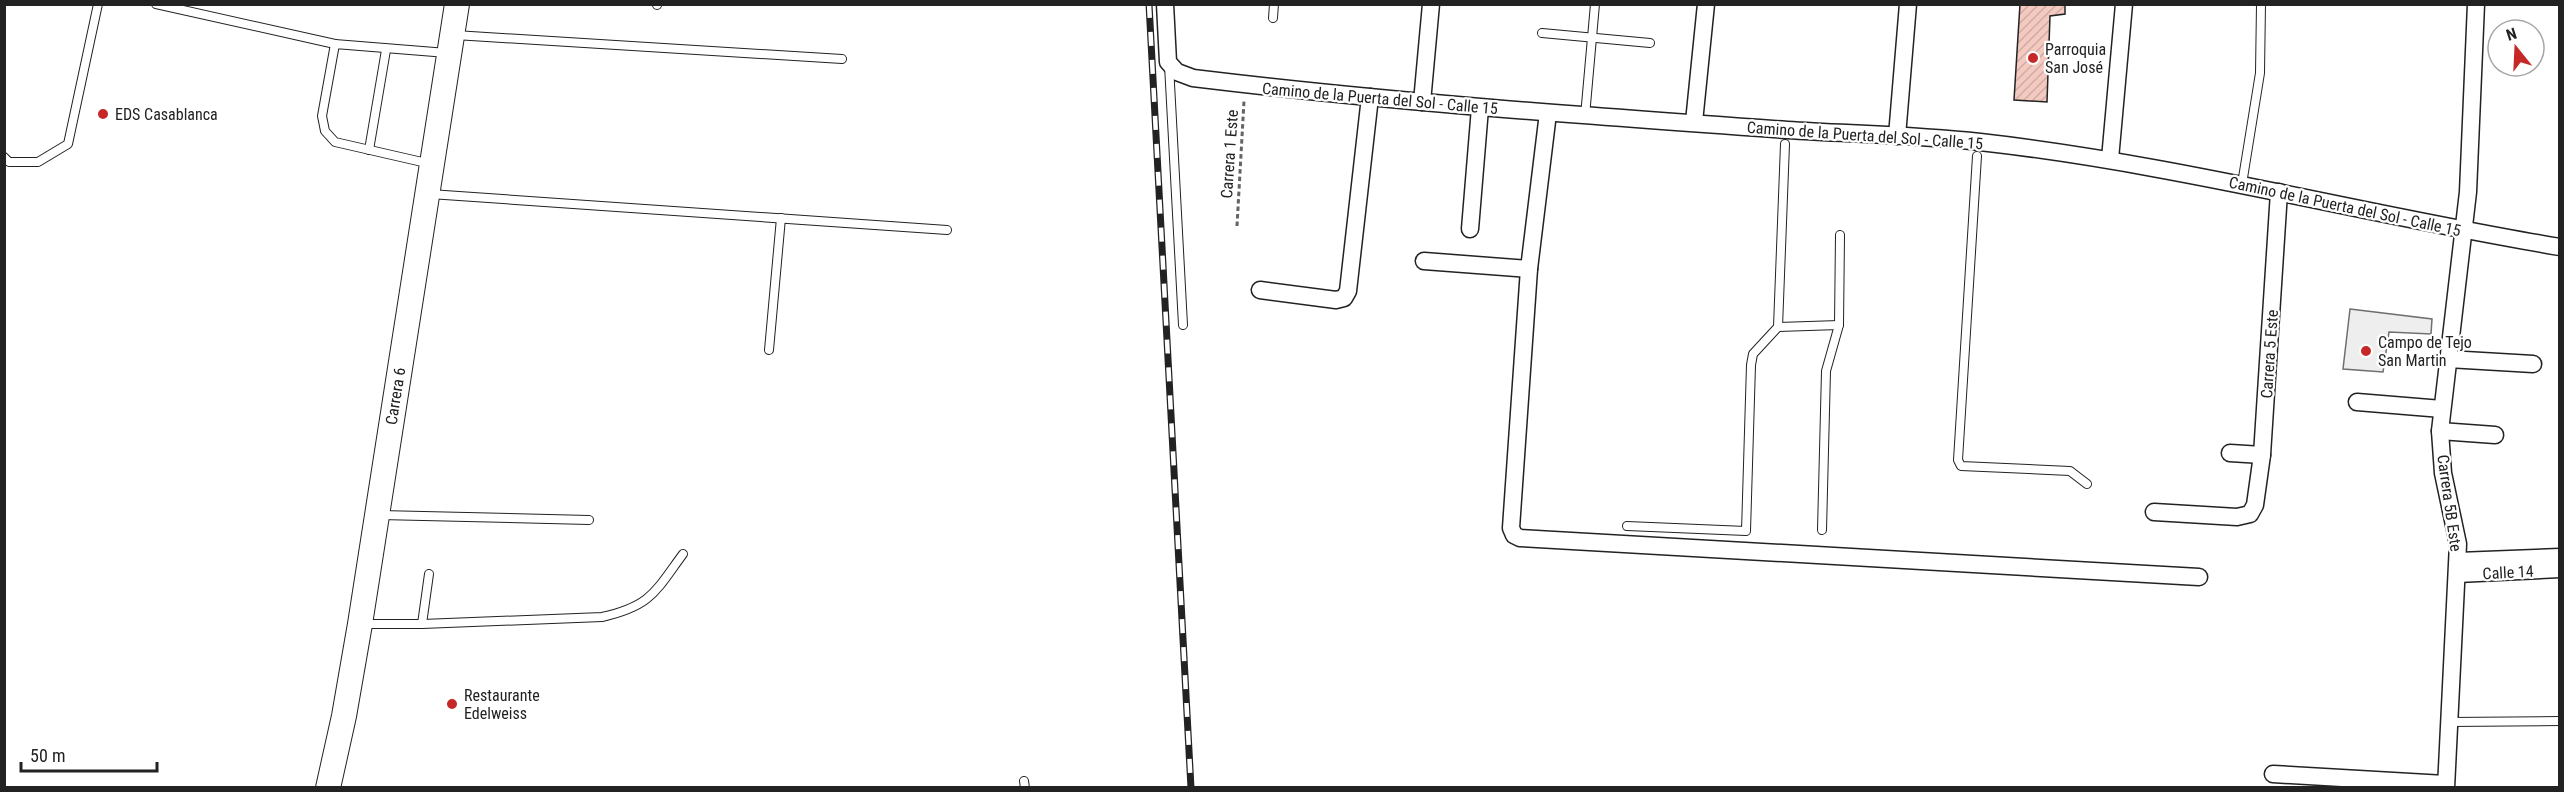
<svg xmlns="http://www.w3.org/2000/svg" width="2564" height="792" viewBox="0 0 2564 792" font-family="'Roboto Condensed',sans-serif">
	<defs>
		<pattern id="building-hatch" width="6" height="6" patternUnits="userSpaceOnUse" patternTransform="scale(1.5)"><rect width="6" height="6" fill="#f3c9c0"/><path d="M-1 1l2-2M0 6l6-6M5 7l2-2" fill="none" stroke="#d0aca5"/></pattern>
	</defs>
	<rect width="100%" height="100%" fill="#fff"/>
	<polygon fill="#eee" stroke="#6f6f6f" stroke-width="1.5" points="2350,309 2432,319 2431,334 2389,332 2383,372 2343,369"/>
	<polygon fill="url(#building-hatch)" stroke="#222" stroke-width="1.5" points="2020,4 2065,4 2065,14 2050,16 2047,102 2014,100"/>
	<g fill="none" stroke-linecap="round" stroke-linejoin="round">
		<defs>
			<g id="lane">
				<polyline points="156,4 335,44"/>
				<polyline points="657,5 657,4"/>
				<polyline points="1273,18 1274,4"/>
				<polyline points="1542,33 1650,43"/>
				<polyline points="455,35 842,59"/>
				<polyline points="1169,65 1183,325"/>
				<polyline points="1585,116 1595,4"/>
				<polyline points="369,150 386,50"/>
				<polyline points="1977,156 1958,460 1961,466 2070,471 2087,484"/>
				<polyline points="4,157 9,162 38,162 68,144 98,4"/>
				<polyline points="431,164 335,142 325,131 322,116 335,44 447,53"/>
				<polyline points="2242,184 2260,73 2261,4"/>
				<polyline points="430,194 947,230"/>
				<polyline points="1778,327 1839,325"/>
				<polyline points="769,350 781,218"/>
				<polyline points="380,515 589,520"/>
				<polyline points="1627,526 1746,531 1751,365 1753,354 1778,327 1785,144"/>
				<polyline points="1822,530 1826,371 1839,325 1840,235"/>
				<polyline points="363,624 422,624 429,574"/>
				<path d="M422,624L602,617C651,606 655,592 683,554"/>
				<polyline points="2449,722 2560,721"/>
				<polyline points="1024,781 1025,788"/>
			</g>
			<g id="street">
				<path d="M1165,4L1168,62L1177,72L1193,78C1390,102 1588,116 1787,130C1851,134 1916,135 1980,142C2176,164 2366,215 2560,247"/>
				<polyline points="1422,102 1431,4"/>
				<polyline points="1548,113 1529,269 1511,528 1514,535 1520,538 2199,577"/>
				<polyline points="1694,122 1706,4"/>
				<polyline points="1897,136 1908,4"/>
				<polyline points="2110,159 2124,4"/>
				<polyline points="1470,229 1480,108"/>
				<polyline points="1424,261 1529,269"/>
				<polyline points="1260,290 1336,300 1344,298 1348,291 1370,97"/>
				<polyline points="2448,359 2533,364"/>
				<polyline points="2357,402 2442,409"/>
				<polyline points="2440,431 2495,435"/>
				<polyline points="2230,453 2262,455"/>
				<polyline points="2154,512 2237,517 2250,514 2255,505 2262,455 2279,192"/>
				<polyline points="2458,561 2560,557"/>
				<polyline points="2457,574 2560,569"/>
				<polyline points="2273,774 2445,784"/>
				<polyline points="2446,788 2458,544 2443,473 2440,431 2468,192 2476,4"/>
			</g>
			<polyline id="secondary" points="328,788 344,716 360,624 457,4"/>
		</defs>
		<use href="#lane" stroke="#222" stroke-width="10"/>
		<use href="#street" stroke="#222" stroke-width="19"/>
		<use href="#secondary" stroke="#222" stroke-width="26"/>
		<polyline stroke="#646464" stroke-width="3" stroke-dasharray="4.5 3" stroke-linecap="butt" points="1237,226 1244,101"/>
		<use href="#lane" stroke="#fff" stroke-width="8"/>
		<use href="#street" stroke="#fff" stroke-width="16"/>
		<use href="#secondary" stroke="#fff" stroke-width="24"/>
		<defs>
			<polyline id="rail" points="1149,4 1191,788"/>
		</defs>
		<use href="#rail" stroke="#222" stroke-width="7"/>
		<use href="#rail" stroke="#fff" stroke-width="4.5" stroke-dasharray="14" stroke-linecap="butt"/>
	</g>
	<g fill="#c62828" stroke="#fff" stroke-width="2">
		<circle cx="2033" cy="58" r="6"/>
		<circle cx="103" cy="114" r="6"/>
		<circle cx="2366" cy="351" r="6"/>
		<circle cx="452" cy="704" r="6"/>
	</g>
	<g text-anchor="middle" stroke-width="4.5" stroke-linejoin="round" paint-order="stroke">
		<g font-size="16" fill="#222" stroke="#fff" text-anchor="start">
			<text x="2045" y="55">Parroquia<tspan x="2045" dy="18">San José</tspan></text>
			<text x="115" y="120">EDS Casablanca</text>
			<text x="2378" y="348">Campo de Tejo<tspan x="2378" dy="18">San Martin</tspan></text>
			<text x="464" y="701">Restaurante<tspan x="464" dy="18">Edelweiss</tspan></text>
		</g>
		<g font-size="16" fill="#222" stroke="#fff">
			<text transform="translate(1380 98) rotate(5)" y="6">Camino de la Puerta del Sol - Calle 15</text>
			<text transform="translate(1865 135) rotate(4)" y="6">Camino de la Puerta del Sol - Calle 15</text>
			<text transform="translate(1229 154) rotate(-86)" y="6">Carrera 1 Este</text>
			<text transform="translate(2345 206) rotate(12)" y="6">Camino de la Puerta del Sol - Calle 15</text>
			<text transform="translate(2269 354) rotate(-86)" y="6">Carrera 5 Este</text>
			<text transform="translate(395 396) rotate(-81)" y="6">Carrera 6</text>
			<text transform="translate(2450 503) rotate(82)" y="6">Carrera 5B Este</text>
			<text transform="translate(2508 572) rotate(-3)" y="6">Calle 14</text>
		</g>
	</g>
	<rect width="2564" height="792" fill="none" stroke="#222222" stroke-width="12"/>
	<g transform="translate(2516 48) rotate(342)"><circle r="28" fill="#ffffff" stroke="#a7a7a7" stroke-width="1.5"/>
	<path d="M0-4.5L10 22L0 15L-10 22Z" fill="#c62828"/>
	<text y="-9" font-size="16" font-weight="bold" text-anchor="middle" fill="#222222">N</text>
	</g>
	<path d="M21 762v9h136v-9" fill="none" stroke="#222222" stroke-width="3"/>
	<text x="30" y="762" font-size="18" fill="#222222" stroke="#ffffff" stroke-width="4.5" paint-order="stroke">50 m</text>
</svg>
